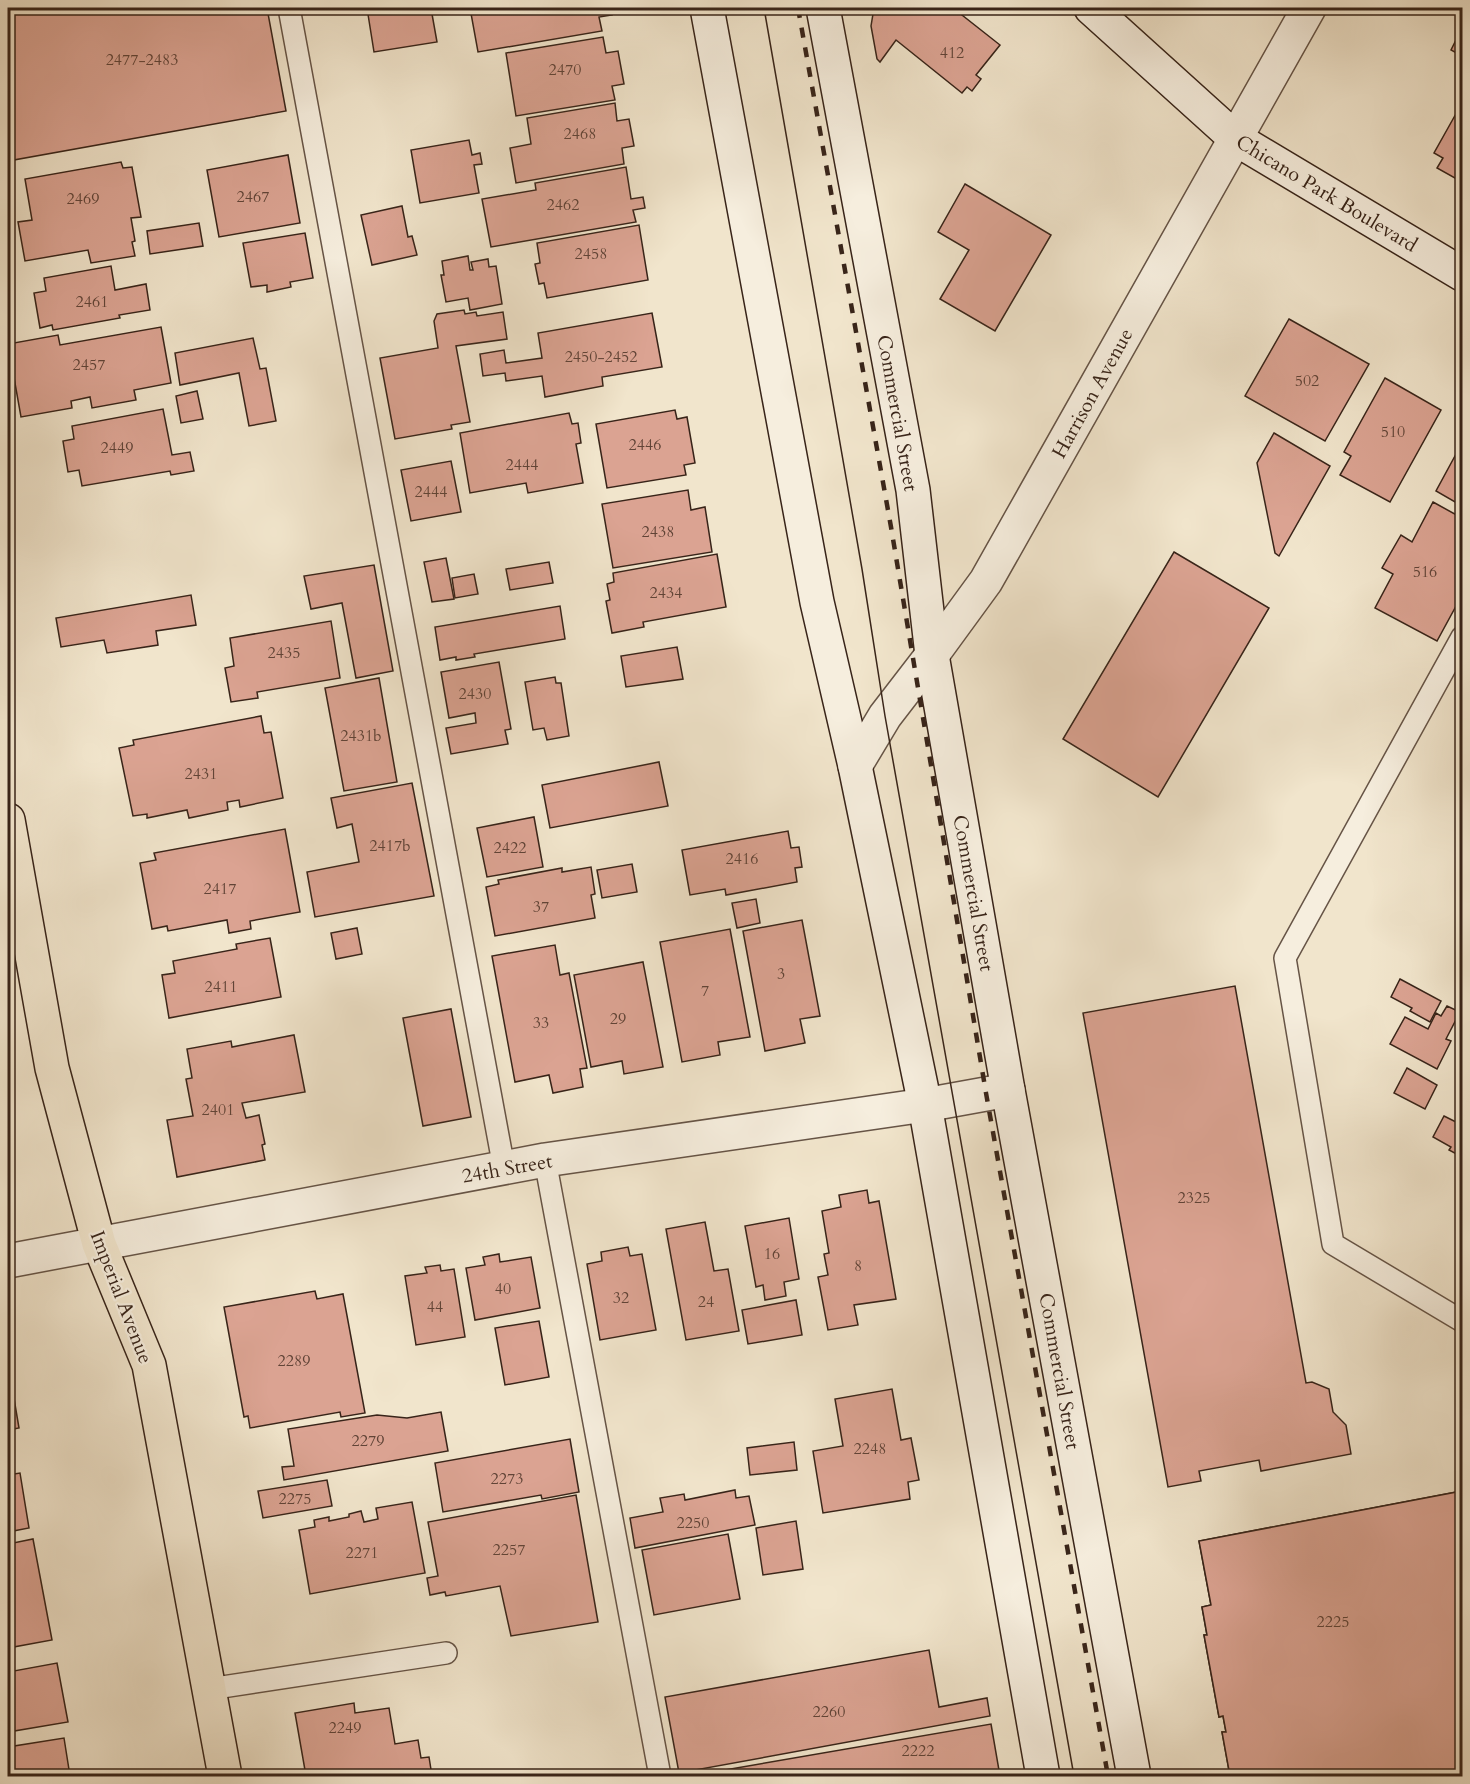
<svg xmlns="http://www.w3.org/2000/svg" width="1470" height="1784" viewBox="0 0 1470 1784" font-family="Cardo,serif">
	<rect width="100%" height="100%" fill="#f1e5cc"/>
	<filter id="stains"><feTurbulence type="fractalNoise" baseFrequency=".00333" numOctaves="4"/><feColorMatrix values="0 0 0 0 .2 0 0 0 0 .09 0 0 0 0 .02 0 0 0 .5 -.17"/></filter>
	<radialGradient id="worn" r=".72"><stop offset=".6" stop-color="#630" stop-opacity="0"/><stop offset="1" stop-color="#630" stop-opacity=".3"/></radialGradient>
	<g fill="#dba392" stroke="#382419" stroke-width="1.5">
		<polygon points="8,8 267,8 286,111 8,161"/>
		<polygon points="367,8 437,8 438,13 432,14 437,42 374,52"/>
		<polygon points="470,8 610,8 612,15 599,17 602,31 478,52"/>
		<polygon points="874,8 953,8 1000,45 976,75 981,79 972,91 967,87 962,93 896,40 880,62 877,59 871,26"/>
		<polygon points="1462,28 1462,56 1451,50"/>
		<polygon points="603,37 606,53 618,51 624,84 612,86 615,100 516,116 506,53"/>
		<polygon points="615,103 617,121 629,119 634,146 622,148 624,164 516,183 510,148 531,144 527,118"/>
		<polygon points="1462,103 1462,182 1437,168 1443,158 1434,153"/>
		<polygon points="469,140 472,155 480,153 482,164 474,165 479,193 420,203 411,150"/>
		<polygon points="288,155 300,223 219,237 207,170"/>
		<polygon points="121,162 123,168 132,167 141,217 131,218 135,241 132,242 135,256 91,263 88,250 25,261 18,222 32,220 25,179"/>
		<polygon points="626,167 631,199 643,197 645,208 633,210 636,222 491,247 482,199 536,190 535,183"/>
		<polygon points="965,184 1051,235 995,331 940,299 969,250 938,232"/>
		<polygon points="402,206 408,237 412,236 417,255 372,265 361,215"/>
		<polygon points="199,223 203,246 150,254 147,231"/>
		<polygon points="639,225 648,280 547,298 544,283 539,284 535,264 540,263 537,243"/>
		<polygon points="305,233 313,278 290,282 291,287 267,292 267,285 251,287 243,243"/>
		<polygon points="468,256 470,270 473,270 471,262 488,259 489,267 496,266 502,304 470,310 468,298 446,302 441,275 444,275 442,261"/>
		<polygon points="111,266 115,290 146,284 150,310 119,315 120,318 53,330 52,325 40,328 34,293 46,291 44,278"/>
		<polygon points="464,310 465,314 476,312 477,316 503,312 507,339 456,346 470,422 451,425 452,429 395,439 380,358 438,348 434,321 437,314"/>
		<polygon points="652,313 662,367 602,377 603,386 545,397 542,376 506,381 505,373 483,376 480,354 504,350 506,363 542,358 538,333"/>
		<polygon points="1289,319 1369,364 1325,441 1245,396"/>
		<polygon points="161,327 171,383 134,390 136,400 92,408 90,397 71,401 72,408 21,417 8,344 58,335 60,345"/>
		<polygon points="253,338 260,369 266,368 276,421 249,426 239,373 180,385 175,353"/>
		<polygon points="1385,378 1441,410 1390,502 1340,475 1351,456 1344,452"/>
		<polygon points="197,391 203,419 181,423 176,396"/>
		<polygon points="163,409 172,455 190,452 194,471 171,475 170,471 82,486 79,470 68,472 63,441 74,439 72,426"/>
		<polygon points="675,410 677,419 687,417 695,463 684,465 686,475 607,488 596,424"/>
		<polygon points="569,413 572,424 578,423 581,443 576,444 583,483 528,493 526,483 470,493 460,433"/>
		<polygon points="1274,433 1330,466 1279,556 1275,553 1257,463"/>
		<polygon points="1462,443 1462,506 1436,491"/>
		<polygon points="451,461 461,512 411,521 401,470"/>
		<polygon points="688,490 691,510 705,507 712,552 613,568 602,504"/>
		<polygon points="1433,502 1462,518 1462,553 1461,557 1462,558 1462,595 1437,641 1375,608 1393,574 1382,568 1401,535 1412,542"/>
		<polygon points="1174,552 1269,608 1158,797 1063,739"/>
		<polygon points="717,554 726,607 643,622 644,627 612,633 606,601 610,600 607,584 614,582 613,573"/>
		<polygon points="446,558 454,599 432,602 424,562"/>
		<polygon points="549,562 553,583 510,590 506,569"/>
		<polygon points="374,565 393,671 356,678 342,603 311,609 304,576"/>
		<polygon points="474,574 478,594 455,598 452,578"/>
		<polygon points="191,595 196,625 156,631 158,645 107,653 104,640 61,647 56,618"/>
		<polygon points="560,606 565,639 474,654 475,657 456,660 456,657 440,660 435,627"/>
		<polygon points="331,621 340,678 257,692 258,698 231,702 225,668 234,666 230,638"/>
		<polygon points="677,647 683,679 626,687 621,656"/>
		<polygon points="499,662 511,729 505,730 508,744 451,754 446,728 476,723 475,713 449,718 441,672"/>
		<polygon points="555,677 556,683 561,683 569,736 547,740 544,728 533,730 525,682"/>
		<polygon points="379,678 397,782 344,791 325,688"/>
		<polygon points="261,716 264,733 271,732 283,798 240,807 239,800 227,802 228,810 189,818 187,810 147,818 147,814 133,816 119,748 134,745 133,740"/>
		<polygon points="659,762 668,806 550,828 542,785"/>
		<polygon points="412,783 434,896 315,917 307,872 359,862 352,824 337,828 331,798"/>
		<polygon points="534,817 543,867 487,877 477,828"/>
		<polygon points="285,829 300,912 250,921 251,929 229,933 227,920 168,931 167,926 152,929 140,863 156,860 154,853"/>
		<polygon points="788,831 791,848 799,847 802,867 795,868 797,882 726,895 725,889 690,895 682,850"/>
		<polygon points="632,864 637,892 602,898 597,870"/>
		<polygon points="591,867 595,894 591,895 595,918 495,936 486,887 499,884 498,880 562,868 562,872"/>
		<polygon points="756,899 760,923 737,928 732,903"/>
		<polygon points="802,920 820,1016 800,1019 805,1043 765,1051 743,931"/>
		<polygon points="357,928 362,954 336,959 331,933"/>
		<polygon points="730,929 750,1037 718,1042 720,1055 682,1062 660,942"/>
		<polygon points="270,938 281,997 169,1018 162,975 175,973 173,961 237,949 236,944"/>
		<polygon points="555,945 560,975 569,973 587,1068 580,1069 583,1087 553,1093 549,1075 515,1082 492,956"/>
		<polygon points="643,962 663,1067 624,1074 622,1061 591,1067 574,975"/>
		<polygon points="1400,979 1441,1001 1430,1022 1410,1011 1412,1008 1391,997"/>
		<polygon points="1235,986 1306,1383 1312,1382 1329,1389 1333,1412 1346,1425 1351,1454 1261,1471 1259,1460 1199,1471 1201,1481 1168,1487 1083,1013"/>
		<polygon points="1447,1006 1460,1012 1446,1039 1451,1041 1437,1069 1390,1044 1405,1017 1428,1029 1436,1013 1441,1016"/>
		<polygon points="451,1009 471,1117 423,1126 403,1018"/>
		<polygon points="294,1035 305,1092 242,1103 246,1118 259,1115 265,1144 262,1145 265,1160 177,1177 167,1120 193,1116 186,1079 192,1078 187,1049 231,1041 232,1047"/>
		<polygon points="1407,1068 1437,1085 1425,1109 1394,1093"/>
		<polygon points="1444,1116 1462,1125 1462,1157 1449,1150 1451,1147 1433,1137"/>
		<polygon points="867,1190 869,1203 879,1201 896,1299 854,1305 858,1325 828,1330 818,1277 828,1275 824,1254 829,1253 822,1211 841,1207 839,1195"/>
		<polygon points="789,1218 799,1279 784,1282 786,1296 765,1300 763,1285 756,1287 745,1226"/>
		<polygon points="705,1222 714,1271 728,1269 739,1331 686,1340 666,1229"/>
		<polygon points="628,1247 630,1256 642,1254 656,1330 600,1340 587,1264 602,1261 601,1252"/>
		<polygon points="499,1254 500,1262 531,1257 540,1308 475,1320 466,1268 485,1265 483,1257"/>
		<polygon points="440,1265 441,1271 454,1269 465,1337 416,1345 405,1276 427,1273 425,1267"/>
		<polygon points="315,1291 317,1299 343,1294 365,1413 341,1417 340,1412 250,1428 248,1416 244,1417 224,1307"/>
		<polygon points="796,1300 802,1335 748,1344 742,1310"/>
		<polygon points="539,1321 549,1377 505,1385 495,1328"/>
		<polygon points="9,1369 19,1428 8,1430 8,1370"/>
		<polygon points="892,1389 901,1440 911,1438 919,1480 908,1482 910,1499 823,1513 813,1451 843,1446 835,1399"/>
		<polygon points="441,1412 448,1451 284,1480 282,1467 294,1466 288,1429 377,1415 407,1418"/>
		<polygon points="570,1439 579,1492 542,1499 541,1495 443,1512 435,1463"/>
		<polygon points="794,1442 797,1470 750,1475 747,1448"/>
		<polygon points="20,1473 29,1528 8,1532 8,1475"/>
		<polygon points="327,1480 332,1506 263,1518 258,1491"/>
		<polygon points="735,1490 736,1498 749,1496 755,1525 635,1548 630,1518 663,1512 660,1498 684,1494 685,1500"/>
		<polygon points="1462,1491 1462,1642 1372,1659 1372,1656 1351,1659 1373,1776 1230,1776 1222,1732 1226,1732 1223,1716 1219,1717 1204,1635 1207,1635 1202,1607 1211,1605 1199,1541"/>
		<polygon points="1462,1491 1462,1776 1230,1776 1222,1732 1226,1732 1223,1716 1219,1717 1204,1635 1207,1635 1202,1607 1211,1605 1199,1541"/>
		<polygon points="576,1495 598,1622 511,1636 500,1586 446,1596 445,1592 430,1595 427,1578 438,1576 428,1522"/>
		<polygon points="412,1502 425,1573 310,1594 299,1530 315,1527 314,1520 329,1517 329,1521 349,1517 349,1514 361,1511 364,1522 378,1519 376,1508"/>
		<polygon points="796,1521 803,1569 763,1575 756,1528"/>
		<polygon points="728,1534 740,1599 654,1615 642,1550"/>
		<polygon points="33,1539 52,1640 8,1648 8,1544"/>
		<polygon points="929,1650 939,1707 987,1698 990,1716 679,1773 665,1697"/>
		<polygon points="57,1663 68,1722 8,1732 8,1672"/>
		<polygon points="354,1703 355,1713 389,1708 395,1744 418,1740 421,1758 429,1757 432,1776 306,1776 295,1713"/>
		<polygon points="991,1724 1000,1776 690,1776"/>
		<polygon points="64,1738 70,1776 8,1776 8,1747"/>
	</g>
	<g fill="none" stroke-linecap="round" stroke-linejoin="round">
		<defs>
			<g id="service">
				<polyline points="289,8 504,1168"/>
				<polyline points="1462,637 1285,958 1333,1244 1462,1321"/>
				<polyline points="545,1160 660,1776"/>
				<polyline points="209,1689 446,1653"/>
			</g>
			<g id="tertiary">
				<polyline points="855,766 885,716 932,655 986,581 1309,8"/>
				<polyline points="8,1261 545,1160 925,1105 1008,1090"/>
			</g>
			<g id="secondary">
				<polyline points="707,8 817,602 855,766 925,1105 1043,1776"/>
				<polyline points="823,8 913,490 932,655 1008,1090 1134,1776"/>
				<polyline points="1091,8 1236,139 1462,274"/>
			</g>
			<polyline id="primary" points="8,820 52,1068 99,1244 149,1365 225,1776"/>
		</defs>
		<use href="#service" stroke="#665446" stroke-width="24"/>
		<use href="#tertiary" stroke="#665446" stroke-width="36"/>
		<use href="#secondary" stroke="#382419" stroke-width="36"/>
		<use href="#primary" stroke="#382419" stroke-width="36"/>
		<use href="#service" stroke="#f6eede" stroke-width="21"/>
		<use href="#tertiary" stroke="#f6eede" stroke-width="33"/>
		<use href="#secondary" stroke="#f6eede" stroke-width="33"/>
		<use href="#primary" stroke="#f1e5cc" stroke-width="33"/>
		<polyline stroke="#382419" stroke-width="1.5" points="764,8 862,569 885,716 1074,1776"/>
		<polyline stroke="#382419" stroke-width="4.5" stroke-dasharray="10 10" stroke-linecap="butt" points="798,8 891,527 986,1093 1108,1776"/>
	</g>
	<g text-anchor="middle" stroke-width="4.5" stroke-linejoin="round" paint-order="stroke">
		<g font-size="16" fill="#614437">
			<text x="952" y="58">412</text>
			<text x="142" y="65">2477-2483</text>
			<text x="565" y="75">2470</text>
			<text x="580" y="139">2468</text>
			<text x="253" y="202">2467</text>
			<text x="83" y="204">2469</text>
			<text x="563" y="210">2462</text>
			<text x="591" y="259">2458</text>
			<text x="92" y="307">2461</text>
			<text x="601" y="362">2450-2452</text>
			<text x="89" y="370">2457</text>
			<text x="1307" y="386">502</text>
			<text x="1393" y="437">510</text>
			<text x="645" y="450">2446</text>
			<text x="117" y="453">2449</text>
			<text x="522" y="470">2444</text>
			<text x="431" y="497">2444</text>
			<text x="658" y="537">2438</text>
			<text x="1425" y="577">516</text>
			<text x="666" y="598">2434</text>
			<text x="284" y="658">2435</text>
			<text x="475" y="699">2430</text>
			<text x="361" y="741">2431b</text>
			<text x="201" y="779">2431</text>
			<text x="390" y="851">2417b</text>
			<text x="510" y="853">2422</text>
			<text x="742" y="864">2416</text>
			<text x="220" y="894">2417</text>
			<text x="541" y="912">37</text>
			<text x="781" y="979">3</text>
			<text x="221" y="992">2411</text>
			<text x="705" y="996">7</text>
			<text x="618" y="1024">29</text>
			<text x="541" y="1028">33</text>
			<text x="218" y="1115">2401</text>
			<text x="1194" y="1203">2325</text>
			<text x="772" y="1259">16</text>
			<text x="858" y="1271">8</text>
			<text x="503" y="1294">40</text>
			<text x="621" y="1303">32</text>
			<text x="706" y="1307">24</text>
			<text x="435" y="1312">44</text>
			<text x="294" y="1366">2289</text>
			<text x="368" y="1446">2279</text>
			<text x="870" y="1454">2248</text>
			<text x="507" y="1484">2273</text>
			<text x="295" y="1504">2275</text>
			<text x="693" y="1528">2250</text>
			<text x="509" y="1555">2257</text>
			<text x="362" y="1558">2271</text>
			<text x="1333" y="1627">2225</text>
			<text x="829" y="1717">2260</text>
			<text x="345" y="1733">2249</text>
			<text x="918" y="1756">2222</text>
		</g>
		<g font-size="20" fill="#382419" stroke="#f6eede">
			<text transform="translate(1327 193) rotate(31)" y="7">Chicano Park Boulevard</text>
			<text transform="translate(1092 393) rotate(-61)" y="7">Harrison Avenue</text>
			<text transform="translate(898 413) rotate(80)" y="7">Commercial Street</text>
			<text transform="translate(974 893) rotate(80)" y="7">Commercial Street</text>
			<text transform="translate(507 1168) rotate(-10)" y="7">24th Street</text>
			<text transform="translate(122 1297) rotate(69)" y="7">Imperial Avenue</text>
			<text transform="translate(1060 1371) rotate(80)" y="7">Commercial Street</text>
		</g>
	</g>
	<rect width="1470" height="1784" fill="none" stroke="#f1e5cc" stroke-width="30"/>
	<rect x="9" y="9" width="1452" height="1766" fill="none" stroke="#382419" stroke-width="3"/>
	<rect x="15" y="15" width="1440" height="1754" fill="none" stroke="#382419" stroke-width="1.5"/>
	<rect width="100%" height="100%" filter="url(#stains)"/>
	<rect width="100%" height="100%" fill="url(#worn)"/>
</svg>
